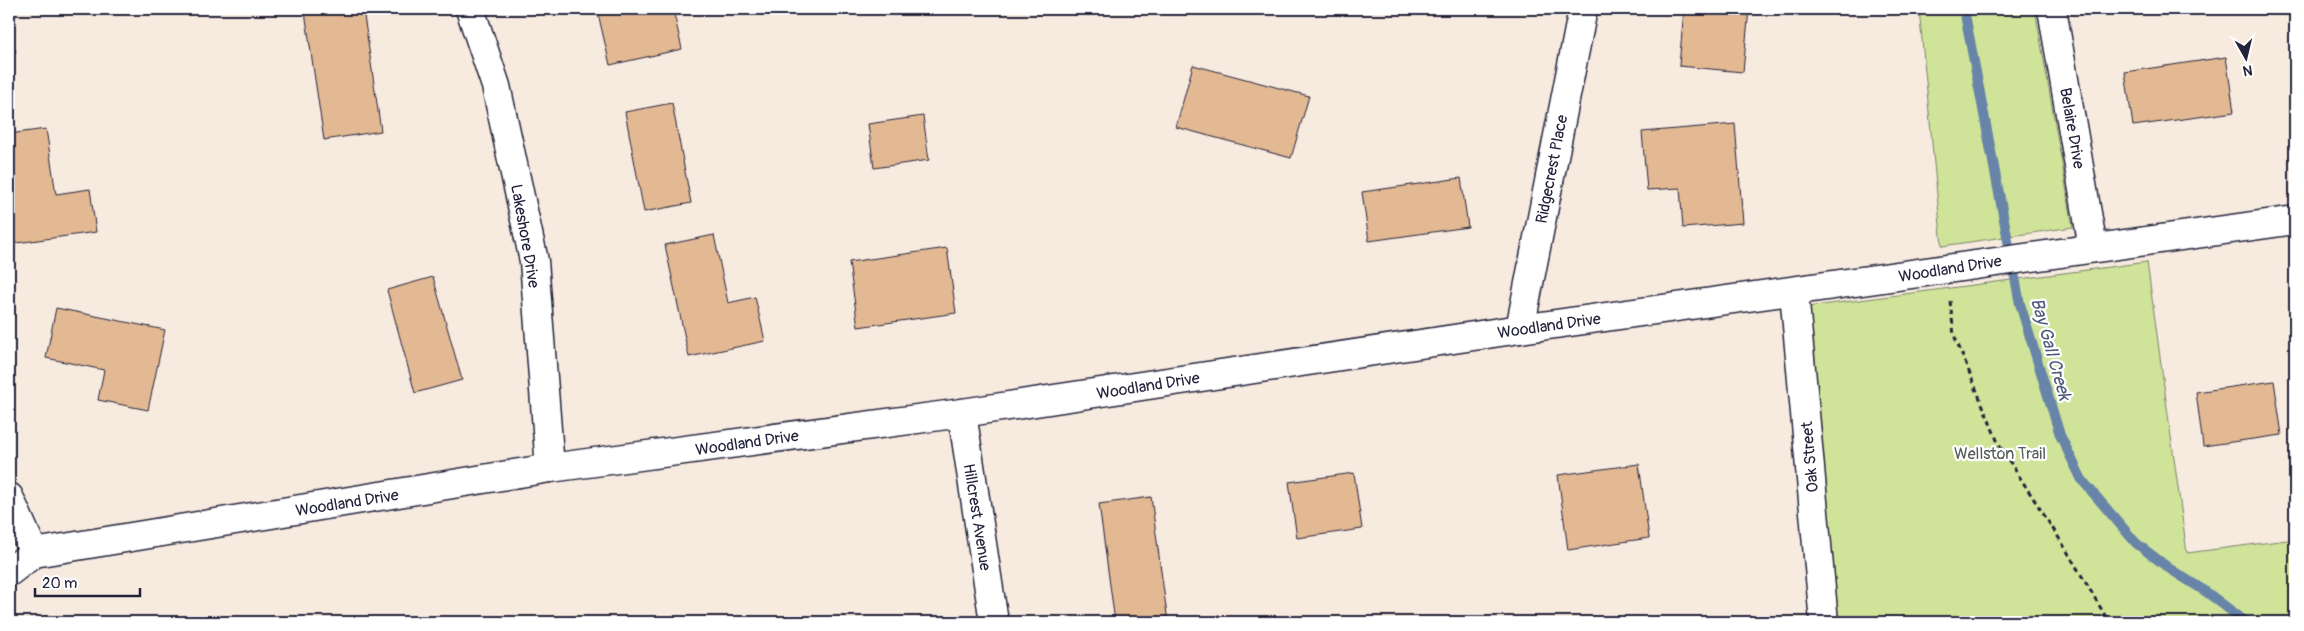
<svg xmlns="http://www.w3.org/2000/svg" width="2304" height="631" viewBox="0 0 2304 631" font-family="Pangolin,sans-serif">
	<rect width="100%" height="100%" fill="#f7eadf"/>
	<filter id="ink" filterUnits="userSpaceOnUse"><feTurbulence type="fractalNoise" baseFrequency=".02" numOctaves="2"/><feDisplacementMap in="SourceGraphic" scale="10" xChannelSelector="R" yChannelSelector="G"/><feConvolveMatrix kernelMatrix="1 2 1 2 8 2 1 2 1" color-interpolation-filters="sRGB"/></filter>
	<g filter="url(#ink)">
		<g fill="#cfe499" stroke="#78836a">
			<polygon points="1919,9 2035,9 2073,227 1942,246"/>
			<polygon points="2147,262 2187,553 2295,539 2295,622 1836,622 1807,307"/>
		</g>
		<g fill="none" stroke-linecap="round" stroke-linejoin="round">
			<polyline stroke="#6885a9" stroke-width="10" points="1964,9 2020,304 2060,435 2082,480 2136,543 2170,569 2205,591 2246,622"/>
		</g>
		<g fill="#e3b993" stroke="#22223b">
			<polygon points="329,9 363,9 381,131 324,140 305,12"/>
			<polygon points="597,9 673,9 682,49 610,65"/>
			<polygon points="813,9 854,9 814,14"/>
			<polygon points="1684,9 1749,9 1743,72 1679,66"/>
			<polygon points="9,36 16,52 9,56"/>
			<polygon points="2226,57 2234,112 2133,126 2125,72"/>
			<polygon points="1193,65 1309,96 1291,158 1176,127"/>
			<polygon points="672,103 691,203 644,212 625,112"/>
			<polygon points="923,116 929,160 874,168 868,124"/>
			<polygon points="1735,124 1743,223 1683,228 1680,188 1647,190 1642,132"/>
			<polygon points="46,129 56,194 90,189 96,232 9,244 9,134"/>
			<polygon points="1461,178 1468,227 1369,241 1362,192"/>
			<polygon points="714,235 728,303 755,297 765,341 689,357 665,245"/>
			<polygon points="947,248 956,313 858,327 849,262"/>
			<polygon points="433,277 462,380 415,393 387,290"/>
			<polygon points="56,308 165,330 148,410 98,400 104,370 46,358"/>
			<polygon points="2274,381 2282,435 2203,446 2196,392"/>
			<polygon points="1639,464 1649,538 1568,550 1558,475"/>
			<polygon points="1354,473 1362,529 1297,538 1289,482"/>
			<polygon points="1151,497 1168,622 1115,622 1099,504"/>
		</g>
		<g fill="none" stroke-linecap="round" stroke-linejoin="round">
			<defs>
				<g id="minor">
					<polyline points="470,9 496,86 534,261 550,468"/>
					<polyline points="2052,9 2093,248"/>
					<polyline points="1794,292 1824,622"/>
					<polyline points="1520,329 1583,9"/>
					<polyline points="962,413 994,622"/>
					<polyline points="9,497 34,553"/>
					<polyline points="9,572 34,553 550,468 962,413 1520,329 2295,220"/>
				</g>
			</defs>
			<use href="#minor" stroke="#22223b" stroke-width="31"/>
			<polyline stroke="#22223b" stroke-width="3" stroke-dasharray="5 4" stroke-linecap="butt" points="1950,301 1954,335 1999,445 2064,546 2109,622"/>
			<use href="#minor" stroke="#fff" stroke-width="28"/>
		</g>
	</g>
	<g text-anchor="middle" stroke-width="4.5" stroke-linejoin="round" paint-order="stroke">
		<g font-size="16" fill="#22223b" stroke="#fff">
			<text transform="translate(2073 128) rotate(80)" y="6">Belaire Drive</text>
			<text transform="translate(1551 169) rotate(-79)" y="6">Ridgecrest Place</text>
			<text transform="translate(526 236) rotate(80)" y="6">Lakeshore Drive</text>
			<text transform="translate(1950 268) rotate(-9)" y="6">Woodland Drive</text>
			<text transform="translate(1549 325) rotate(-8)" y="6">Woodland Drive</text>
			<text transform="translate(1148 385) rotate(-9)" y="6">Woodland Drive</text>
			<text transform="translate(747 442) rotate(-8)" y="6">Woodland Drive</text>
			<text transform="translate(1809 457) rotate(-95)" y="6">Oak Street</text>
			<text transform="translate(347 502) rotate(-9)" y="6">Woodland Drive</text>
			<text transform="translate(978 517) rotate(81)" y="6">Hillcrest Avenue</text>
		</g>
		<g font-size="16" fill="#565c57" stroke="#fff">
			<text x="2000" y="459">Wellston Trail</text>
		</g>
		<g font-size="18" font-style="italic" fill="#4b5c7b" stroke="#fff">
			<text transform="translate(2051 349) rotate(74)" y="6">Bay Gall Creek</text>
		</g>
	</g>
	<rect width="2304" height="631" fill="none" stroke="#fff" stroke-width="30"/>
	<rect x="15" y="15" width="2274" height="601" fill="none" stroke="#22223b" stroke-width="2" filter="url(#ink)"/>
	<g transform="translate(2246 58) rotate(172)" stroke="#ffffff" stroke-width="4" paint-order="stroke">
	<path d="M0-4L9 19L0 12L-9 19Z" fill="#22223b"/>
	<text y="-8" font-size="14" font-weight="bold" text-anchor="middle" fill="#22223b">N</text>
	</g>
	<path d="M35 588v8h105v-8" fill="none" stroke="#22223b" stroke-width="2.5"/>
	<text x="42" y="588" font-size="15" fill="#22223b" stroke="#ffffff" stroke-width="4" paint-order="stroke">20 m</text>
</svg>
